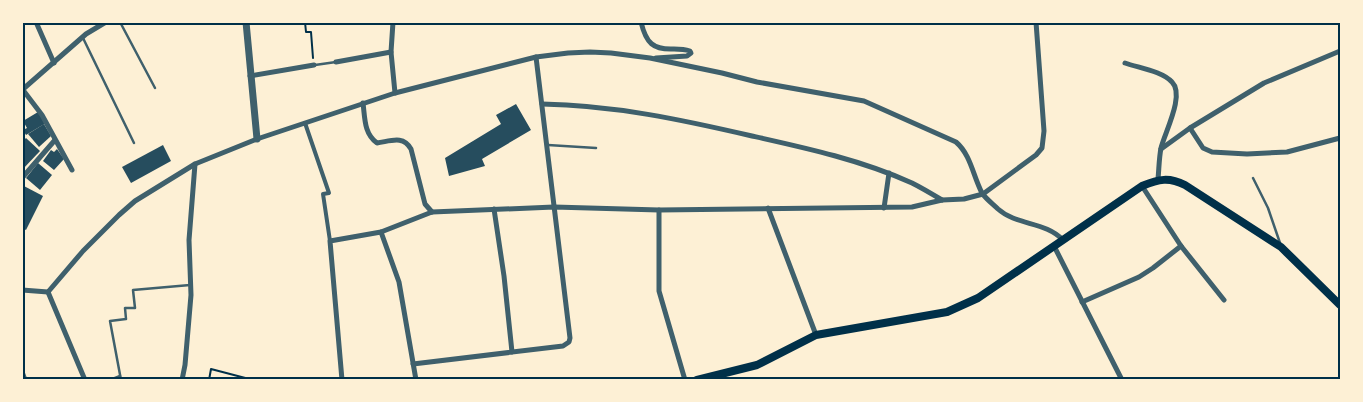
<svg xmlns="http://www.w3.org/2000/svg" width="1363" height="402" viewBox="0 0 1363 402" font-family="Manrope,sans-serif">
	<rect width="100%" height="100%" fill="#fdf0d5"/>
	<g fill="#264d5e">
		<polygon points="516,104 531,130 482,159 485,166 449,176 445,158 501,124 496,115"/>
		<polygon points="38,112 46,123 26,135 23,130 27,128 23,121"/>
		<polygon points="44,124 51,136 39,147 28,134"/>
		<polygon points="26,138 40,151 22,170 22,142"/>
		<polygon points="163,145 171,161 131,183 122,167"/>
		<polygon points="57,149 64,159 54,170 43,161 51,150 54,152"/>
		<polygon points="38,163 52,175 40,190 26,178"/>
		<polygon points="22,185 43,196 26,230 22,228"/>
	</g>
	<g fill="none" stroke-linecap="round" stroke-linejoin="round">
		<g stroke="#003049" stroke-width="2">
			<polyline points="305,22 306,32 311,32 313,58"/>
			<polyline points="209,380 211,369 253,380"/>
		</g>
		<g stroke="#3f606c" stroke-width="2.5">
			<polyline points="120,22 155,88"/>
			<polyline points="83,38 134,143"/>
			<polyline points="315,65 336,62"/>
			<polyline points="548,145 596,148"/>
			<polyline points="1253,178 1268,208 1280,243"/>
			<polyline points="110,380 120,376"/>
			<polyline points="121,380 110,321 126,319 125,308 135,308 133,290 190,285"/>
		</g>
		<polyline stroke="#3f606c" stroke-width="4" points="305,123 329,193 323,194 330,241"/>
		<g stroke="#3f606c" stroke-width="5">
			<polyline points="36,22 54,63"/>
			<polyline points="393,22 391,52 395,93"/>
			<path d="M641,22C646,43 653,50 674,49C680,49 684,49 690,51L691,53L687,56L656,58"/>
			<polyline points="336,62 391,52"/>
			<path d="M1125,63C1139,68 1162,71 1172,82C1185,95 1165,132 1161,148C1159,158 1159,169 1158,179"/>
			<polyline points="250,76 314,65"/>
			<polyline points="22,90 86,34 106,22"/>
			<polyline points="23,90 42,115 72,170"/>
			<path d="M363,103C365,118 364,134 377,143C391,141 403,135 411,149L425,204L432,212"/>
			<path d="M542,104C613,105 683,120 752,136C806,148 861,160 912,183C922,188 932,194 942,200"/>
			<polyline points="1190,128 1203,148 1212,152 1247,154 1287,152 1340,138"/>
			<polyline points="1161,149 1190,128 1264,83 1340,51"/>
			<polyline points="22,178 55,140"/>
			<polyline points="1142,186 1181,246 1224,300"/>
			<polyline points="768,208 816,335"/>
			<polyline points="884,208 889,173"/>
			<polyline points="494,209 504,276 512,352"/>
			<polyline points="659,210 659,291 685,380"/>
			<polyline points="381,232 399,282 416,380"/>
			<polyline points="1054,246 1122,380"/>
			<path d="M22,290L48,292L83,251L119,215L135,201L195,164L257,139L395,93L536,57L568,53L590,52L611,53L650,58L722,73L757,82L864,101L956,142C971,155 973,176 982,193C986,199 993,204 998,209C1017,226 1045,221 1063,240"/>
			<polyline points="48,292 85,380"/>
			<polyline points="1082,302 1139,277 1153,268 1181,246"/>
			<polyline points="413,364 563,346 569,342 570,338 536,57"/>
			<polyline points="22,372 25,380"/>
			<polyline points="182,380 185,365 191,295 189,240 195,164"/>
			<polyline points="342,380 330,241 381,232 432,212 554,207 659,210 912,207 942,200 964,199 983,194 1036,155 1042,148 1044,131 1036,22"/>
		</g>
		<polyline stroke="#3f606c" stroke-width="7" points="246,22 257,139"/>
		<path stroke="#003049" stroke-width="8" d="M697,380L757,365L816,335L947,312L978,298L1142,186C1159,179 1169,177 1185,185L1281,247L1340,305"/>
	</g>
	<rect width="1363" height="402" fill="none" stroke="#fdf0d5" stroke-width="48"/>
	<rect x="24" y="24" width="1315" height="354" fill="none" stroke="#003049" stroke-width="2"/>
</svg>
